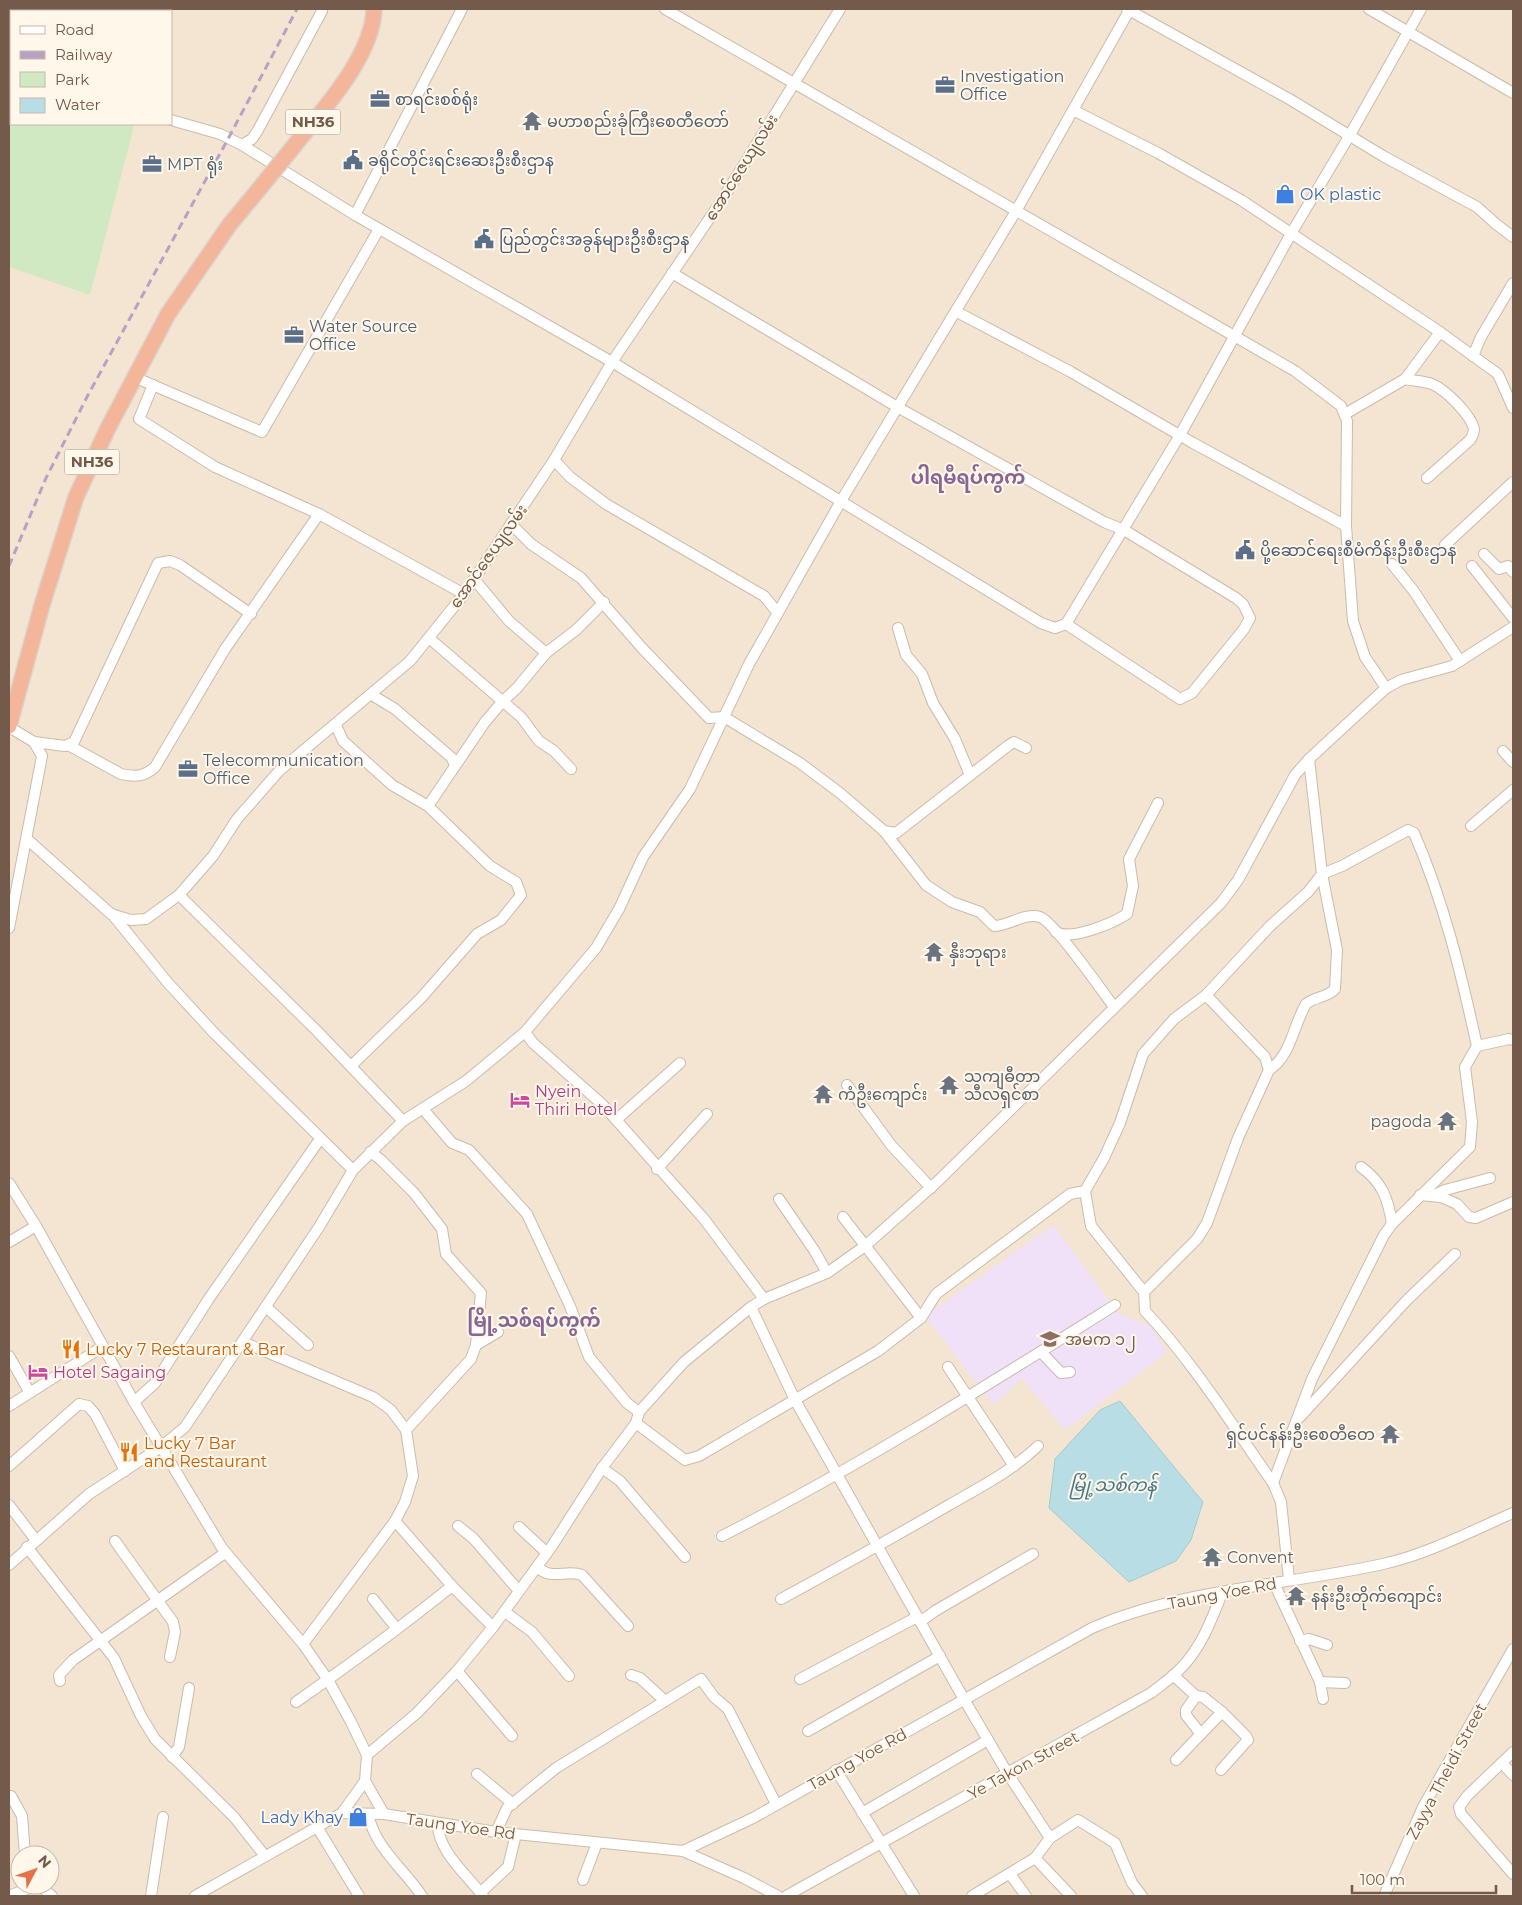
<svg xmlns="http://www.w3.org/2000/svg" width="1522" height="1905" viewBox="0 0 1522 1905" font-family="Montserrat,'Noto Sans Myanmar',sans-serif">
	<rect width="100%" height="100%" fill="#fcf3e3"/>
	<path fill="#f3e5d2" fill-rule="evenodd" d="M9,9H1513V1896H9ZM11,11H171V124H11ZM20,1855H50V1885H20Z"/>
	<polygon fill="#f0e0f8" points="1053,1225 1120,1315 1151,1326 1167,1352 1065,1430 1022,1378 993,1405 925,1316"/>
	<polygon fill="#d0e9c2" points="9,92 11,93 11,124 127,124 134,126 90,295 9,267"/>
	<polygon fill="#b8dde4" stroke="#9fccd6" points="1120,1401 1203,1502 1191,1540 1176,1561 1129,1582 1049,1508 1055,1459 1100,1410"/>
	<g fill="none" stroke-linecap="round" stroke-linejoin="round">
		<defs>
			<g id="minor">
				<polyline points="1127,9 1291,100 1383,156 1477,207 1496,224 1513,237"/>
				<polyline points="1369,9 1513,93"/>
				<polyline points="9,77 11,78"/>
				<polyline points="1073,110 1158,153 1241,200 1440,332 1498,374 1513,408"/>
				<polyline points="171,120 220,134 242,145 355,215 612,362 1041,623 1055,628 1066,624 1180,435 1292,232 1351,133 1421,9"/>
				<polyline points="242,145 252,139 258,130 322,11 321,9"/>
				<polyline points="355,215 462,9"/>
				<polyline points="672,273 899,408 1104,522 1124,530 1236,598 1243,604 1250,618 1244,629 1192,693 1180,699 1066,624"/>
				<polyline points="957,312 1071,372 1193,443 1346,526"/>
				<polyline points="1473,356 1481,337 1513,283"/>
				<polyline points="134,377 262,432 379,229"/>
				<polyline points="1405,379 1440,332"/>
				<polyline points="153,385 139,419 215,467 319,514 464,594"/>
				<path d="M1345,414L1405,379C1414,381 1424,381 1432,384C1446,390 1471,415 1474,429C1474,433 1472,437 1470,440L1427,478"/>
				<polyline points="554,460 570,477 606,504 764,596 778,613"/>
				<path d="M511,524L531,544L581,578L642,648L709,718L724,717L800,763L840,793L884,831L926,885L952,902L980,912L994,926C1008,926 1026,912 1040,917C1053,921 1103,992 1114,1007"/>
				<polyline points="1445,545 1513,482"/>
				<polyline points="1484,554 1499,569 1508,566 1513,572"/>
				<polyline points="1392,564 1413,590 1460,661"/>
				<polyline points="1472,566 1513,618"/>
				<polyline points="474,579 509,621 546,653"/>
				<polyline points="898,628 906,655 922,674 933,703 955,739 970,775"/>
				<polyline points="429,638 521,717 539,741 554,751 571,769"/>
				<polyline points="1386,688 1401,680 1452,666 1513,627"/>
				<polyline points="372,695 395,709 452,758 455,766"/>
				<polyline points="336,725 343,741 392,785 428,806 490,866 516,882 521,895 501,920 477,934 421,998 351,1066"/>
				<polyline points="9,727 34,742 42,756 9,928"/>
				<polyline points="34,742 65,746 74,742 158,563 170,561 180,565 251,614"/>
				<path d="M70,746L121,774C135,777 144,777 155,767L225,649L319,514"/>
				<polyline points="1503,751 1513,762"/>
				<polyline points="428,806 485,722 502,702 517,688 546,653 576,630 604,602"/>
				<polyline points="1471,826 1513,790"/>
				<polyline points="884,831 896,833 1009,745 1014,742 1026,748"/>
				<polyline points="27,839 111,914 131,920 146,919 179,895 213,856 237,819 279,771 410,661 464,594 554,460 612,362 722,200 840,9"/>
				<polyline points="179,895 317,1031 403,1121"/>
				<polyline points="112,914 168,983 215,1034 353,1170"/>
				<path d="M1056,932C1071,941 1113,923 1127,914L1133,886L1129,859L1158,803"/>
				<polyline points="525,1032 533,1043 603,1105 704,1219 764,1299"/>
				<polyline points="1477,1046 1509,1039 1513,1040"/>
				<path d="M1269,1070C1291,1056 1293,1026 1306,1004C1315,996 1327,998 1335,989L1337,950L1322,874L1342,866L1408,830L1414,833C1444,902 1461,973 1477,1046L1465,1067L1472,1122L1470,1147L1392,1224L1384,1235L1312,1379L1273,1483"/>
				<polyline points="847,1085 891,1145 931,1188"/>
				<polyline points="423,1109 452,1143 469,1150 527,1214 570,1306 589,1357 627,1403 639,1412"/>
				<polyline points="616,1120 680,1063"/>
				<path d="M1361,1167C1382,1182 1388,1198 1392,1224"/>
				<polyline points="657,1169 707,1114"/>
				<polyline points="9,1183 36,1226 134,1402 222,1548 303,1644 328,1680 351,1722 367,1755 365,1781 342,1813"/>
				<polyline points="1420,1195 1441,1197 1457,1204 1469,1217 1476,1218 1513,1202"/>
				<polyline points="1432,1196 1445,1190 1490,1178"/>
				<polyline points="779,1199 814,1250 827,1273"/>
				<polyline points="843,1217 921,1318"/>
				<polyline points="9,1242 36,1226"/>
				<polyline points="1144,1292 1197,1239 1207,1223 1238,1138 1269,1070 1265,1057 1206,995"/>
				<polyline points="266,1307 308,1345"/>
				<polyline points="751,1307 795,1400 965,1701 1008,1774 1050,1838"/>
				<polyline points="243,1342 373,1397 391,1410 406,1430"/>
				<polyline points="476,1345 498,1332"/>
				<polyline points="1041,1352 1061,1373 1070,1372"/>
				<polyline points="9,1356 30,1393"/>
				<polyline points="948,1367 1014,1466"/>
				<polyline points="134,1402 155,1383 208,1300 320,1139"/>
				<polyline points="9,1406 102,1347"/>
				<polyline points="1300,1417 1406,1301 1455,1254"/>
				<polyline points="636,1423 685,1460 699,1456 878,1351 921,1318 936,1294 1070,1194 1085,1191"/>
				<polyline points="9,1466 79,1404 88,1406 95,1414 125,1471"/>
				<polyline points="602,1468 620,1481 685,1557"/>
				<polyline points="9,1505 35,1539"/>
				<polyline points="395,1521 452,1586 493,1627"/>
				<polyline points="458,1526 473,1538 519,1591"/>
				<polyline points="519,1527 547,1553"/>
				<path d="M722,1536C858,1467 986,1386 1115,1305"/>
				<polyline points="115,1541 173,1622 175,1632 170,1657"/>
				<polyline points="27,1547 114,1658 141,1716 155,1739 234,1817 265,1856"/>
				<polyline points="9,1565 89,1494 161,1447 185,1427 319,1227 353,1170 403,1121 466,1081 525,1032 596,948 619,909 643,857 690,789 749,664 841,501 1016,211 1130,9"/>
				<path d="M537,1567C552,1581 566,1569 582,1575L628,1626"/>
				<path d="M1289,1580L1281,1502L1273,1483C1232,1425 1194,1363 1145,1311L1144,1292L1091,1226L1085,1191L1104,1158L1120,1123L1143,1054L1174,1019L1206,995L1270,926L1308,892L1322,874L1309,759"/>
				<polyline points="1274,1583 1320,1682 1323,1699"/>
				<polyline points="373,1599 397,1629"/>
				<path d="M781,1599C838,1568 894,1537 949,1505C980,1487 1012,1471 1038,1446"/>
				<polyline points="505,1612 532,1632 569,1676"/>
				<polyline points="920,1622 935,1611 1033,1554"/>
				<polyline points="1300,1641 1309,1639 1327,1645"/>
				<polyline points="303,1644 395,1521 405,1502 413,1476 406,1430 471,1359 476,1345 481,1293 446,1254 442,1229 414,1193 380,1159 370,1152"/>
				<polyline points="457,1671 512,1736"/>
				<polyline points="631,1675 640,1678 665,1701"/>
				<polyline points="1173,1675 1196,1696 1203,1697 1222,1712 1246,1736 1248,1740 1245,1743 1221,1770"/>
				<polyline points="800,1679 917,1617"/>
				<polyline points="60,1681 59,1675 73,1660 225,1553"/>
				<polyline points="1320,1682 1345,1683"/>
				<polyline points="1196,1696 1186,1710 1186,1715 1200,1733"/>
				<path d="M296,1702C349,1665 401,1627 452,1586"/>
				<polyline points="808,1731 940,1656"/>
				<polyline points="1513,1752 1468,1795 1459,1807 1461,1814 1513,1874"/>
				<polyline points="367,1755 417,1713 457,1671 493,1627 552,1546 602,1468 636,1423 639,1412 684,1362 751,1307 764,1299 827,1273 865,1246 937,1182 1221,903 1238,880 1295,775 1309,759 1386,688 1365,657 1353,621 1346,526 1347,421 1341,406 1295,371 665,9"/>
				<polyline points="172,1757 179,1747 189,1688"/>
				<polyline points="1176,1760 1222,1712"/>
				<polyline points="1502,1763 1513,1775"/>
				<polyline points="836,1770 914,1896"/>
				<polyline points="477,1774 513,1804"/>
				<polyline points="365,1781 384,1814"/>
				<polyline points="11,1796 22,1816 25,1855"/>
				<polyline points="862,1813 988,1740"/>
				<path d="M368,1814C375,1848 403,1868 422,1896"/>
				<path d="M438,1824C437,1850 468,1876 483,1896"/>
				<polyline points="317,1827 359,1896"/>
				<polyline points="496,1832 507,1808 556,1768 701,1679 714,1697 728,1709 776,1804"/>
				<polyline points="683,1851 744,1878 778,1896"/>
				<polyline points="1035,1858 1050,1838 1078,1820 1115,1843 1132,1883 1142,1896"/>
				<polyline points="1010,1874 1026,1896"/>
				<polyline points="583,1880 597,1843"/>
				<polyline points="39,1885 52,1896"/>
				<polyline points="480,1893 508,1867 516,1834"/>
				<polyline points="9,1896 37,1885"/>
				<polyline points="151,1896 163,1817"/>
				<path d="M195,1896L342,1813L384,1814L496,1832L683,1851L753,1818L1092,1628C1180,1589 1289,1585 1383,1564C1428,1554 1471,1531 1513,1513"/>
				<path d="M786,1896L1151,1693C1161,1685 1173,1677 1181,1668C1201,1648 1212,1619 1222,1593"/>
				<polyline points="972,1896 1035,1858 1071,1896"/>
				<polyline points="1384,1896 1423,1807 1513,1649"/>
			</g>
			<polyline id="highway" points="9,726 42,605 76,497 107,430 168,314 230,224"/>
		</defs>
		<use href="#minor" stroke="#cdbbaa" stroke-width="12"/>
		<use href="#highway" stroke="#dbd4d0" stroke-width="18"/>
		<use href="#minor" stroke="#fff" stroke-width="10"/>
		<use href="#highway" stroke="#f4b69b" stroke-width="15"/>
		<polyline stroke="#b6a2c4" stroke-width="3" stroke-dasharray="8 5" stroke-linecap="butt" points="9,566 46,478 88,395 228,139 297,9"/>
		<defs>
			<path id="highway-bridge" d="M230,224C252,198 273,172 294,146C322,111 373,56 374,9"/>
		</defs>
		<use href="#highway-bridge" stroke="#dbd4d0" stroke-width="18" stroke-linecap="butt"/>
		<use href="#highway-bridge" stroke="#f4b69b" stroke-width="15"/>
	</g>
	<defs>
		<symbol id="office-bare" viewBox="-9 -9 18 18"><path d="M-6-3h4V-5.5h4V-3h4V5H-6ZM-1-4.5V-3h2v-1.5ZM-6 0V1H6V0Z" fill="#5c6f8a" stroke="#fff7e9" stroke-width="2.5" paint-order="stroke"/></symbol>
		<symbol id="temple-bare" viewBox="-9 -9 18 18"><path d="M0-6L5-2H3V0L6.5 2.5H4V6H1.5V3h-3V6H-4V2.5H-6.5L-3 0V-2H-5Z" fill="#6b7280" stroke="#fff7e9" stroke-width="2.5" paint-order="stroke"/></symbol>
		<symbol id="civic-bare" viewBox="-9 -9 18 18"><path d="M-.6-6.5H3V-4.5H.6V-3L4-1V1h2V6H-6V1h2V-1L-.6-3ZM-1.2 2.5V6h2.4V2.5Z" fill="#5c6f8a" stroke="#fff7e9" stroke-width="2.5" paint-order="stroke"/></symbol>
		<symbol id="shop-bare" viewBox="-9 -9 18 18"><path d="M-5-2.5h2.3a2.7 3.5 0 0 1 5.4 0H5L5.5 6h-11ZM-1.5-2.5h3a1.5 2.3 0 0 0-3 0Z" fill="#3f7fe0" stroke="#fff7e9" stroke-width="2.5" paint-order="stroke"/></symbol>
		<symbol id="hotel-bare" viewBox="-9 -9 18 18"><path d="M-6-4.5h1.5V1H6V5H4.5V3h-9V5H-6ZM-4 0a1.8 1.8 0 1 1 3.6 0ZM.5 0V-2.5h3Q6-2.5 6 0Z" fill="#d1479c" stroke="#fff7e9" stroke-width="2.5" paint-order="stroke"/></symbol>
		<symbol id="school-bare" viewBox="-9 -9 18 18"><path d="M0-5L7-2L0 1L-7-2ZM-4 1L0 2.5L4 1V4Q0 6-4 4Z" fill="#8d6e63" stroke="#fff7e9" stroke-width="2.5" paint-order="stroke"/></symbol>
		<symbol id="restaurant-bare" viewBox="-9 -9 18 18"><path d="M-5-6h1v4h1v-4h1v4h1v-4h1v5L-1.5 .5V6h-2V.5L-5-1ZM5-6V6H3V1.5H1.5Q1.5-4 5-6Z" fill="#e8710a" stroke="#fff7e9" stroke-width="2.5" paint-order="stroke"/></symbol>
	</defs>
	<g fill-rule="evenodd">
		<use href="#office-bare" x="931" y="71" width="28" height="28"/>
		<use href="#office-bare" x="366" y="85" width="28" height="28"/>
		<use href="#temple-bare" x="518" y="107" width="28" height="28"/>
		<use href="#civic-bare" x="339" y="146" width="28" height="28"/>
		<use href="#office-bare" x="138" y="150" width="28" height="28"/>
		<use href="#shop-bare" x="1271" y="180" width="28" height="28"/>
		<use href="#civic-bare" x="470" y="225" width="28" height="28"/>
		<use href="#office-bare" x="280" y="321" width="28" height="28"/>
		<use href="#civic-bare" x="1231" y="536" width="28" height="28"/>
		<use href="#office-bare" x="174" y="755" width="28" height="28"/>
		<use href="#temple-bare" x="920" y="938" width="28" height="28"/>
		<use href="#temple-bare" x="935" y="1071" width="28" height="28"/>
		<use href="#temple-bare" x="809" y="1080" width="28" height="28"/>
		<use href="#hotel-bare" x="506" y="1086" width="28" height="28"/>
		<use href="#temple-bare" x="1433" y="1107" width="28" height="28"/>
		<use href="#school-bare" x="1036" y="1325" width="28" height="28"/>
		<use href="#restaurant-bare" x="57" y="1335" width="28" height="28"/>
		<use href="#hotel-bare" x="24" y="1358" width="28" height="28"/>
		<use href="#temple-bare" x="1376" y="1420" width="28" height="28"/>
		<use href="#restaurant-bare" x="115" y="1438" width="28" height="28"/>
		<use href="#temple-bare" x="1198" y="1543" width="28" height="28"/>
		<use href="#temple-bare" x="1282" y="1582" width="28" height="28"/>
		<use href="#shop-bare" x="344" y="1803" width="28" height="28"/>
	</g>
	<g text-anchor="middle" stroke-width="4" stroke-linejoin="round" paint-order="stroke">
		<g fill="#fff7e9" stroke="#9d897a" stroke-width="1">
			<rect x="285.5" y="109.5" width="55" height="25" rx="4"/>
			<rect x="64.5" y="449.5" width="55" height="25" rx="4"/>
		</g>
		<g font-size="15" font-weight="bold" fill="#735a4a">
			<text x="313" y="127">NH36</text>
			<text x="92" y="467">NH36</text>
		</g>
		<g font-size="16" fill="#4e5e75" stroke="#fff7e9" text-anchor="start">
			<text x="960" y="82">Investigation<tspan x="960" dy="18">Office</tspan></text>
			<text x="395" y="105">စာရင်းစစ်ရုံး</text>
			<text x="368" y="166">ခရိုင်တိုင်းရင်းဆေးဦးစီးဌာန</text>
			<text x="167" y="170">MPT ရုံး</text>
			<text x="499" y="245">ပြည်တွင်းအခွန်များဦးစီးဌာန</text>
			<text x="309" y="332">Water Source<tspan x="309" dy="18">Office</tspan></text>
			<text x="1260" y="556">ပို့ဆောင်ရေးစီမံကိန်းဦးစီးဌာန</text>
			<text x="203" y="766">Telecommunication<tspan x="203" dy="18">Office</tspan></text>
		</g>
		<g font-size="16" fill="#5b616d" stroke="#fff7e9" text-anchor="start">
			<text x="547" y="127">မဟာစည်းခုံကြီးစေတီတော်</text>
			<text x="949" y="958">နှီးဘုရား</text>
			<text x="964" y="1082">သကျဓီတာ<tspan x="964" dy="18">သီလရှင်စာ</tspan></text>
			<text x="838" y="1100">ကံဦးကျောင်း</text>
			<text x="1432" y="1127" text-anchor="end">pagoda</text>
			<text x="1375" y="1440" text-anchor="end">ရှင်ပင်နန်းဦးစေတီတေ</text>
			<text x="1227" y="1563">Convent</text>
			<text x="1311" y="1602">နန်းဦးတိုက်ကျောင်း</text>
		</g>
		<g font-size="16" fill="#735a4a" stroke="#fff7e9">
			<text transform="translate(741 167) rotate(-58)" y="6">အောင်ဇေယျလမ်း</text>
			<text transform="translate(488 556) rotate(-55)" y="6">အောင်ဇေယျလမ်း</text>
			<text transform="translate(1222 1593) rotate(-11)" y="6">Taung Yoe Rd</text>
			<text transform="translate(857 1759) rotate(-29)" y="6">Taung Yoe Rd</text>
			<text transform="translate(1023 1765) rotate(-29)" y="6">Ye Takon Street</text>
			<text transform="translate(1446 1771) rotate(-62)" y="6">Zayya Theidi Street</text>
			<text transform="translate(461 1826) rotate(8)" y="6">Taung Yoe Rd</text>
		</g>
		<g font-size="16" fill="#366cbe" stroke="#fff7e9" text-anchor="start">
			<text x="1300" y="200">OK plastic</text>
			<text x="343" y="1823" text-anchor="end">Lady Khay</text>
		</g>
		<g font-size="16" fill="#b23c85" stroke="#fff7e9" text-anchor="start">
			<text x="535" y="1097">Nyein<tspan x="535" dy="18">Thiri Hotel</tspan></text>
			<text x="53" y="1378">Hotel Sagaing</text>
		</g>
		<g font-size="16" fill="#785e54" stroke="#fff7e9" text-anchor="start">
			<text x="1065" y="1345">အမက ၁၂</text>
		</g>
		<g font-size="16" fill="#c56008" stroke="#fff7e9" text-anchor="start">
			<text x="86" y="1355">Lucky 7 Restaurant &amp; Bar</text>
			<text x="144" y="1449">Lucky 7 Bar<tspan x="144" dy="18">and Restaurant</tspan></text>
		</g>
		<g font-size="18" font-style="italic" fill="#447986" stroke="#fff7e9">
			<text x="1113" y="1491">မြို့သစ်ကန်</text>
		</g>
		<g font-size="19" font-weight="bold" fill="#876696" stroke="#fff7e9">
			<text x="968" y="484">ပါရမီရပ်ကွက်</text>
			<text x="534" y="1327">မြို့သစ်ရပ်ကွက်</text>
		</g>
	</g>
	<rect width="1522" height="1905" fill="none" stroke="#735a4a" stroke-width="20"/>
	<rect x="10" y="10" width="162" height="115" fill="#fff7e9" stroke="#c7b8a9"/>
	<rect x="20" y="26" width="25" height="8" fill="#ffffff" stroke="#c7b8a9"/>
	<text x="55" y="35" font-size="15" fill="#735a4a">Road</text>
	<rect x="20" y="51" width="25" height="8" fill="#b6a2c4" stroke="#c7b8a9"/>
	<text x="55" y="60" font-size="15" fill="#735a4a">Railway</text>
	<rect x="20" y="72" width="25" height="15" fill="#d0e9c2" stroke="#c7b8a9"/>
	<text x="55" y="85" font-size="15" fill="#735a4a">Park</text>
	<rect x="20" y="98" width="25" height="15" fill="#b8dde4" stroke="#c7b8a9"/>
	<text x="55" y="110" font-size="15" fill="#735a4a">Water</text>
	<g transform="translate(35 1870) rotate(49)"><circle r="24" fill="#fff7e9" stroke="#c7b8a9"/>
	<path d="M0-4L9 19L0 12L-9 19Z" fill="#e3724b"/>
	<text y="-8" font-size="14" font-weight="bold" text-anchor="middle" fill="#735a4a">N</text>
	</g>
	<path d="M1352 1885v8h144v-8" fill="none" stroke="#735a4a" stroke-width="2.5"/>
	<text x="1360" y="1885" font-size="15" fill="#735a4a" stroke="#fff7e9" stroke-width="4" paint-order="stroke">100 m</text>
</svg>
